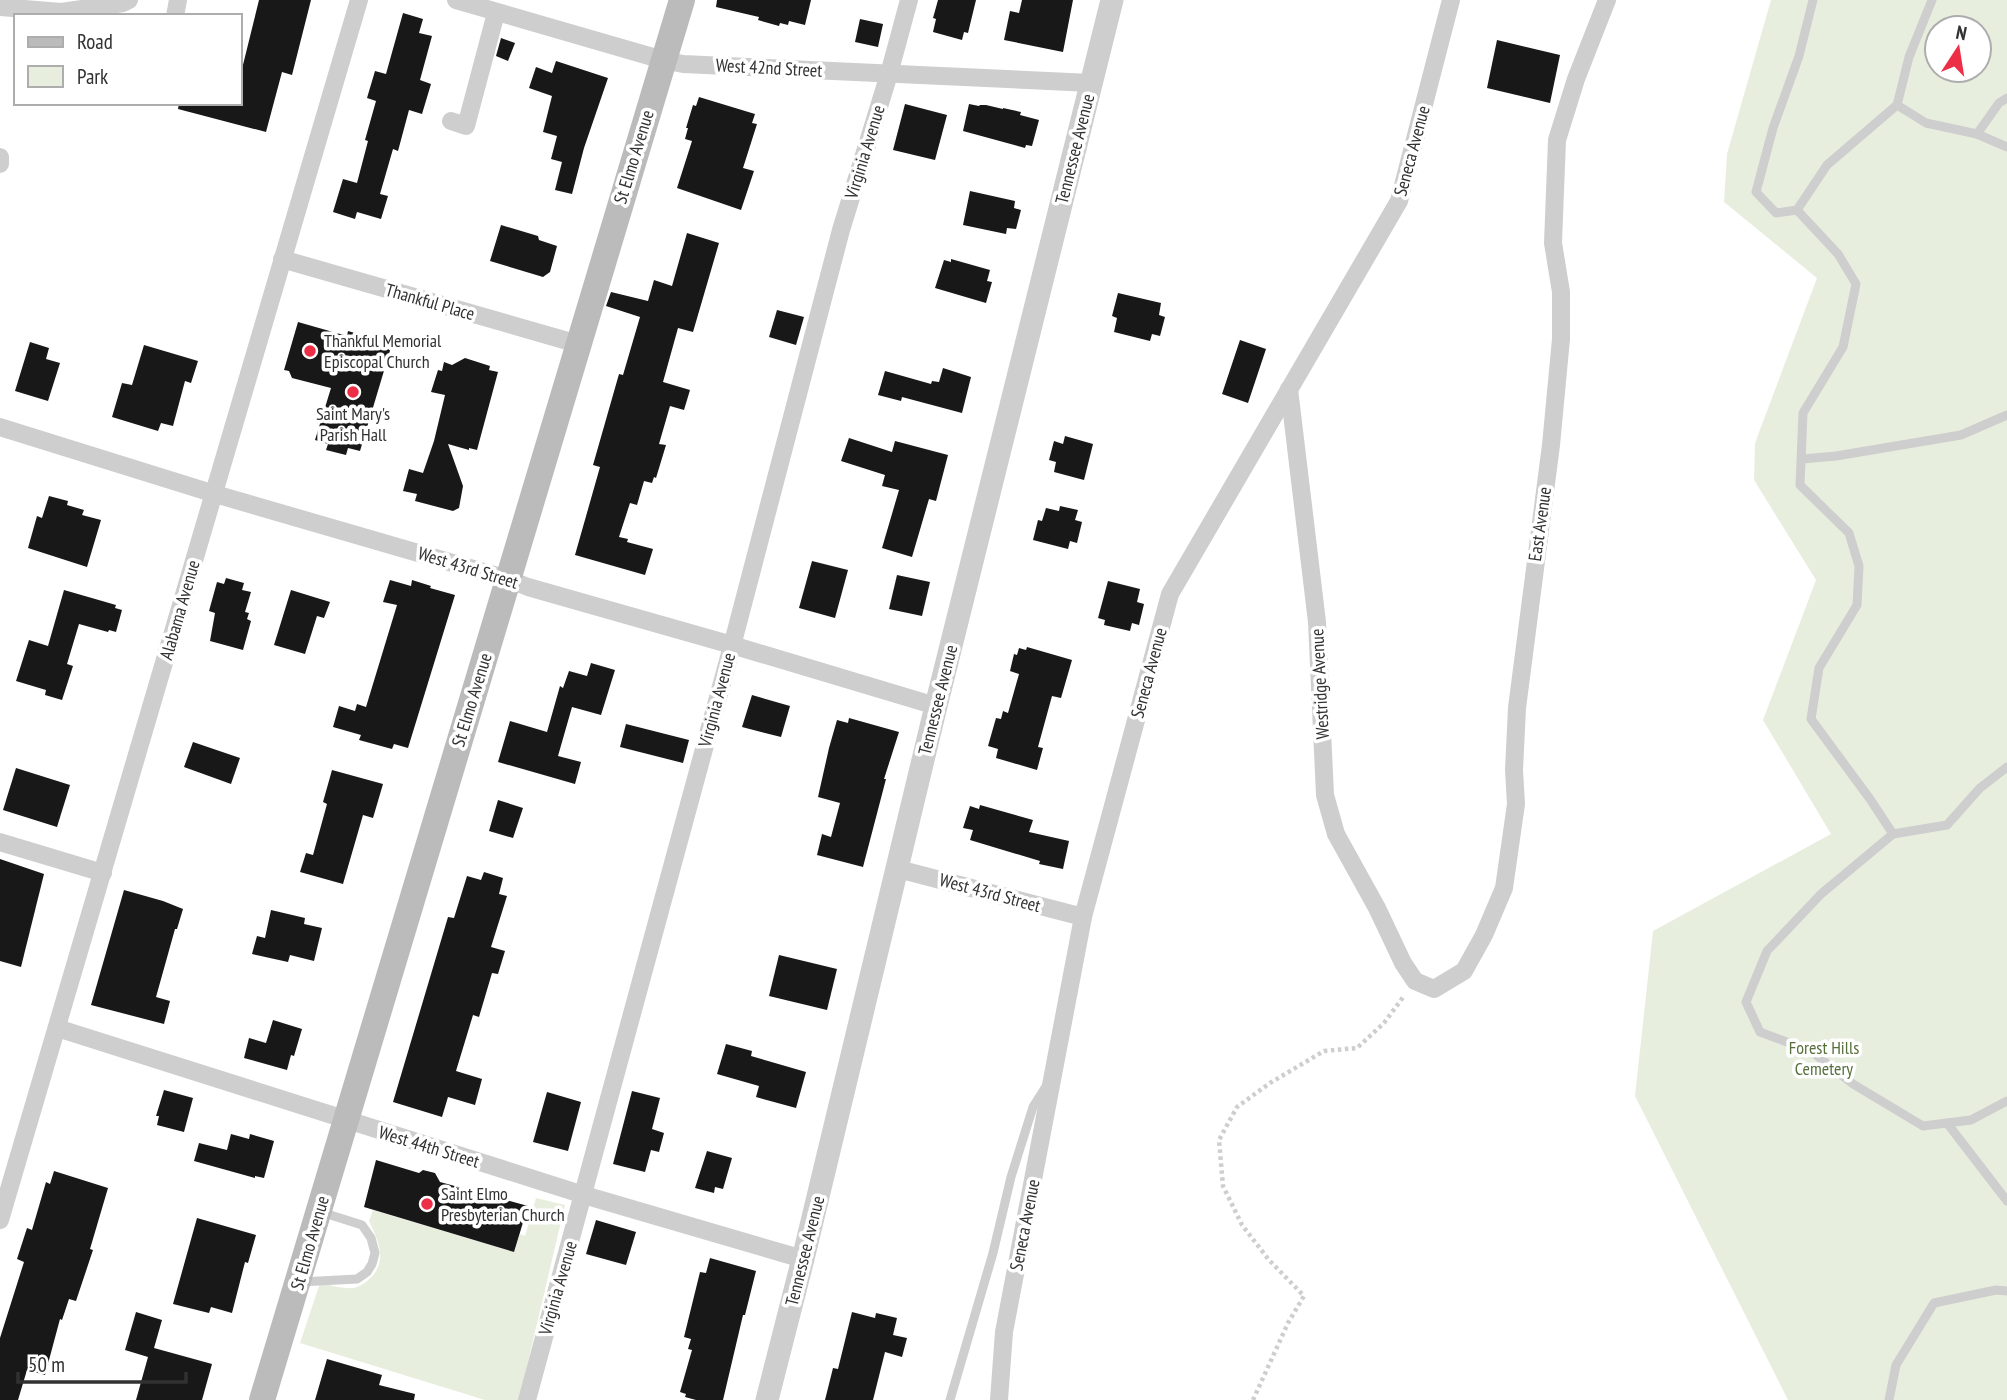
<svg xmlns="http://www.w3.org/2000/svg" width="2007" height="1400" viewBox="0 0 2007 1400" font-family="'PT Sans Narrow',sans-serif">
	<rect width="100%" height="100%" fill="#fff"/>
	<g fill="#e8eede" fill-rule="evenodd">
		<path d="M1771,0H2007V1400H1788L1635,1096L1653,931L1831,834L1763,720L1816,580L1754,480L1755,443L1817,278L1724,202L1727,154ZM1937,28H1979V70H1937Z"/>
		<path d="M536,1198L565,1205L519,1400H485L300,1343L320,1283C330,1285 342,1289 352,1288C358,1288 363,1284 367,1281C389,1264 379,1242 369,1221L373,1210L514,1252L520,1234L525,1236Z"/>
	</g>
	<g fill="#181818">
		<polygon points="259,0 311,0 292,75 282,72 266,132 178,109 179,103 240,103 240,77"/>
		<polygon points="717,0 811,0 805,25 789,21 788,25 780,23 779,26 758,20 759,17 716,7"/>
		<polygon points="938,0 976,0 968,33 964,32 962,40 933,32 936,19 933,18"/>
		<polygon points="1022,0 1073,0 1063,52 1004,40 1010,11 1019,13"/>
		<polygon points="403,13 423,19 419,33 432,36 420,80 431,84 422,114 409,110 398,151 393,149 380,194 388,196 381,219 357,212 355,219 333,212 343,179 357,183 368,141 365,140 376,101 367,98 375,71 386,74"/>
		<polygon points="860,19 883,24 878,47 855,42"/>
		<polygon points="501,38 515,43 508,61 496,56"/>
		<polygon points="1497,40 1560,55 1550,103 1487,88"/>
		<polygon points="556,61 608,78 584,148 572,194 555,190 562,162 551,159 557,136 543,132 552,96 529,88 536,67 552,73"/>
		<polygon points="699,97 755,114 752,123 757,124 743,168 754,171 741,210 677,188 692,141 685,139 688,128 686,128 693,105 696,106"/>
		<polygon points="905,104 947,115 935,160 893,150"/>
		<polygon points="969,104 979,106 980,105 986,105 1003,109 1003,108 1021,112 1020,115 1039,120 1032,146 1026,145 1025,148 963,131"/>
		<polygon points="970,191 1015,201 1014,208 1021,210 1016,229 1007,228 1006,234 963,225"/>
		<polygon points="501,225 538,236 539,240 557,246 550,272 543,277 490,261"/>
		<polygon points="687,233 719,243 693,332 678,328 663,382 690,390 684,410 670,406 659,444 666,445 656,478 654,477 652,483 644,481 637,505 630,503 619,537 628,539 627,542 653,549 645,575 575,555 600,467 593,465 619,374 623,375 640,317 606,306 611,292 648,301 654,280 672,286"/>
		<polygon points="951,259 990,270 987,281 992,282 986,303 935,288 944,260 951,262"/>
		<polygon points="1118,293 1161,303 1159,315 1165,317 1160,336 1152,334 1150,341 1114,332 1117,318 1112,316"/>
		<polygon points="777,310 804,317 796,345 769,337"/>
		<polygon points="298,322 347,336 348,331 392,344 360,451 348,448 346,455 326,450 328,444 315,440 331,388 292,378 289,371 284,370"/>
		<polygon points="1240,340 1266,349 1248,403 1222,394"/>
		<polygon points="30,342 49,348 46,359 60,363 48,401 15,391"/>
		<polygon points="144,345 198,361 191,383 185,381 173,426 161,423 158,431 112,417 122,383 132,385"/>
		<polygon points="465,358 490,366 489,370 498,372 477,450 469,448 469,450 448,444 463,486 459,508 453,511 415,501 417,494 403,491 409,469 423,473 434,441 445,395 431,392 438,370 442,371 444,362 452,365"/>
		<polygon points="943,368 971,377 962,413 902,397 901,401 878,395 885,371 931,384 932,381 939,382"/>
		<polygon points="1065,436 1093,444 1084,480 1054,472 1056,462 1049,460 1054,441 1063,444"/>
		<polygon points="849,438 892,452 895,441 948,455 936,501 929,499 912,557 882,548 899,490 882,486 885,475 841,461"/>
		<polygon points="49,496 68,501 67,505 84,510 82,515 101,520 87,567 28,548 37,516 42,518"/>
		<polygon points="1060,506 1078,510 1075,520 1082,522 1077,543 1070,541 1068,549 1033,540 1038,520 1042,521 1046,508 1059,511"/>
		<polygon points="812,561 848,570 835,618 799,608"/>
		<polygon points="897,575 930,582 922,616 889,609"/>
		<polygon points="226,578 244,583 242,590 251,592 245,612 249,613 247,619 251,621 243,650 210,641 215,613 209,611 217,582 224,584"/>
		<polygon points="390,580 411,586 412,580 431,586 430,588 455,595 408,748 394,744 392,749 359,740 361,735 333,727 339,706 355,711 357,704 366,707 397,605 383,602"/>
		<polygon points="1108,581 1140,589 1137,602 1144,604 1139,625 1132,623 1130,631 1104,625 1105,620 1098,618"/>
		<polygon points="64,590 116,605 115,608 122,610 116,632 109,630 108,632 79,624 67,664 73,666 62,700 45,695 46,690 16,681 29,640 48,646"/>
		<polygon points="291,590 330,602 324,618 317,616 305,654 274,645"/>
		<polygon points="1027,647 1072,660 1061,698 1052,696 1038,747 1043,748 1037,770 996,758 998,749 988,746 996,718 1001,719 1003,711 1008,713 1019,674 1010,671 1014,654 1017,655 1019,648 1026,650"/>
		<polygon points="591,663 615,670 601,715 572,707 558,756 581,762 575,784 498,762 510,721 547,732 560,686 563,688 569,671 587,676"/>
		<polygon points="752,695 790,706 781,737 742,727"/>
		<polygon points="849,718 899,732 884,779 886,779 863,867 817,855 822,834 831,837 840,803 818,797 829,748 837,720 848,723"/>
		<polygon points="626,724 689,740 683,763 620,747"/>
		<polygon points="193,742 240,758 231,784 184,767"/>
		<polygon points="16,768 70,785 57,827 3,810"/>
		<polygon points="332,770 383,784 373,818 363,815 343,884 300,872 306,853 313,855 327,804 323,802"/>
		<polygon points="498,800 523,808 513,838 489,831"/>
		<polygon points="980,805 1033,820 1029,832 1069,841 1063,869 1039,864 1040,861 970,840 973,830 963,828 970,806 979,809"/>
		<polygon points="0,859 44,874 21,967 0,961"/>
		<polygon points="484,872 503,878 499,894 507,896 491,947 505,951 498,974 492,973 479,1017 473,1015 456,1071 482,1079 475,1105 448,1097 442,1117 393,1102 448,917 454,918 467,876 481,880"/>
		<polygon points="124,890 163,901 183,909 177,929 175,929 156,997 170,1001 164,1024 91,1005"/>
		<polygon points="271,910 305,918 304,924 322,928 314,961 290,955 288,962 252,954 257,936 265,938"/>
		<polygon points="779,955 837,969 827,1010 769,996"/>
		<polygon points="273,1020 302,1029 294,1056 291,1055 287,1070 244,1058 249,1038 266,1043"/>
		<polygon points="726,1044 752,1051 751,1056 806,1072 796,1108 756,1097 759,1086 717,1074"/>
		<polygon points="164,1090 193,1098 184,1132 157,1125 159,1116 156,1116"/>
		<polygon points="632,1091 660,1098 652,1129 664,1133 659,1152 651,1150 645,1172 613,1164"/>
		<polygon points="547,1092 581,1102 568,1151 533,1142"/>
		<polygon points="231,1134 249,1139 250,1134 274,1141 264,1178 255,1176 255,1178 194,1161 199,1143 227,1150"/>
		<polygon points="707,1151 732,1158 723,1189 715,1187 714,1193 695,1188"/>
		<polygon points="376,1160 419,1173 423,1170 435,1173 440,1182 528,1206 514,1252 364,1207"/>
		<polygon points="54,1171 108,1188 90,1249 93,1250 76,1301 69,1299 62,1320 60,1319 45,1375 27,1370 18,1400 0,1400 0,1338 24,1262 17,1259 27,1228 32,1230 46,1182 50,1184"/>
		<polygon points="197,1218 256,1235 248,1263 245,1262 232,1313 211,1307 209,1313 173,1304"/>
		<polygon points="596,1220 636,1232 626,1265 586,1254"/>
		<polygon points="710,1258 756,1271 745,1315 743,1315 723,1400 696,1400 685,1397 686,1394 680,1392 692,1350 688,1349 691,1339 684,1337 700,1272 706,1273"/>
		<polygon points="136,1312 162,1320 154,1348 212,1364 202,1400 136,1400 148,1357 125,1350"/>
		<polygon points="852,1312 875,1318 876,1313 897,1318 893,1335 907,1338 902,1357 885,1352 873,1400 825,1400 833,1368 838,1369"/>
		<polygon points="327,1359 382,1375 379,1385 415,1394 414,1400 315,1400"/>
	</g>
	<g fill="none" stroke-linecap="round" stroke-linejoin="round">
		<polyline stroke="#cecece" stroke-width="4.5" stroke-dasharray="3.5 3.5" stroke-linecap="butt" points="1253,1400 1288,1323 1304,1296 1269,1260 1242,1225 1223,1186 1219,1140 1237,1107 1270,1083 1324,1051 1357,1048 1384,1023 1404,996"/>
		<g stroke="#cecece" stroke-width="9">
			<polyline points="1813,0 1799,56 1773,128 1756,192 1776,213 1797,210 1827,165 1897,105 1909,57 1932,0"/>
			<polyline points="1897,105 1926,123 1977,134 2007,147"/>
			<polyline points="1977,134 1999,103 2007,98"/>
			<polyline points="1797,210 1838,254 1856,284 1843,347 1803,413 1800,485 1849,533 1859,566 1857,605 1819,668 1811,719 1870,799 1893,834 1821,894 1767,951 1746,1002 1760,1032 1811,1051 1853,1084 1923,1126 1971,1120 2007,1101"/>
			<polyline points="1802,459 1836,456 1961,435 2007,415"/>
			<polyline points="1893,834 1947,825 1980,788 2007,767"/>
			<polyline points="1947,1123 2007,1201"/>
			<polyline points="300,1282 357,1279 367,1272 372,1264 375,1253 371,1238 362,1225 321,1212"/>
			<polyline points="950,1400 993,1253 1011,1177 1033,1107 1047,1085"/>
			<polyline points="1889,1400 1896,1365 1934,1303 1996,1290 2007,1291"/>
		</g>
		<g stroke="#cecece" stroke-width="18">
			<polyline points="456,0 663,60 683,64 1091,83"/>
			<polyline points="0,7 61,12 123,3 129,0"/>
			<polyline points="175,16 178,0"/>
			<polyline points="451,121 466,126 496,13"/>
			<polyline points="0,157 0,164"/>
			<polyline points="282,259 578,344"/>
			<polyline points="1289,389 1317,622 1325,795 1336,834 1377,908 1403,963 1415,981 1434,989 1464,971 1484,935 1504,888 1516,804 1514,770 1517,708 1551,445 1561,339 1561,292 1553,243 1557,140 1576,79 1607,0"/>
			<polyline points="0,427 215,494 508,579 528,587 732,645 936,706"/>
			<polyline points="0,842 103,873"/>
			<polyline points="898,869 1083,917"/>
			<polyline points="57,1028 584,1195 803,1259"/>
			<polyline points="0,1220 359,0"/>
			<polyline points="527,1400 732,646 841,230 889,74 909,0"/>
			<polyline points="999,1400 1004,1332 1083,917 1170,594 1399,201 1451,0"/>
		</g>
		<polyline stroke="#cecece" stroke-width="23" points="767,1400 803,1259 936,706 1112,0"/>
		<polyline stroke="#bbb" stroke-width="26" points="262,1400 682,0"/>
	</g>
	<g fill="#ed2e47" stroke="#fff" stroke-width="2.5">
		<circle cx="310" cy="351" r="7"/>
		<circle cx="353" cy="392" r="7"/>
		<circle cx="427" cy="1204" r="7"/>
	</g>
	<g text-anchor="middle" stroke-width="7" stroke-linejoin="round" paint-order="stroke">
		<g font-size="18" fill="#313131" stroke="#fff">
			<text transform="translate(769 68) rotate(3)" y="6">West 42nd Street</text>
			<text transform="translate(1075 149) rotate(-76)" y="6">Tennessee Avenue</text>
			<text transform="translate(1412 151) rotate(-75)" y="6">Seneca Avenue</text>
			<text transform="translate(865 152) rotate(-73)" y="6">Virginia Avenue</text>
			<text transform="translate(634 157) rotate(-73)" y="6">St Elmo Avenue</text>
			<text transform="translate(430 302) rotate(16)" y="6">Thankful Place</text>
			<text transform="translate(1540 524) rotate(-82)" y="6">East Avenue</text>
			<text transform="translate(468 568) rotate(17)" y="6">West 43rd Street</text>
			<text transform="translate(180 610) rotate(-74)" y="6">Alabama Avenue</text>
			<text transform="translate(1149 673) rotate(-75)" y="6">Seneca Avenue</text>
			<text transform="translate(1320 684) rotate(-93)" y="6">Westridge Avenue</text>
			<text transform="translate(472 700) rotate(-73)" y="6">St Elmo Avenue</text>
			<text transform="translate(717 700) rotate(-75)" y="6">Virginia Avenue</text>
			<text transform="translate(938 700) rotate(-76)" y="6">Tennessee Avenue</text>
			<text transform="translate(990 893) rotate(15)" y="6">West 43rd Street</text>
			<text transform="translate(429 1147) rotate(17)" y="6">West 44th Street</text>
			<text transform="translate(1025 1225) rotate(-79)" y="6">Seneca Avenue</text>
			<text transform="translate(310 1243) rotate(-74)" y="6">St Elmo Avenue</text>
			<text transform="translate(805 1251) rotate(-76)" y="6">Tennessee Avenue</text>
			<text transform="translate(558 1288) rotate(-74)" y="6">Virginia Avenue</text>
		</g>
		<g font-size="18" fill="#313131" stroke="#fff" text-anchor="start">
			<text x="324" y="347">Thankful Memorial<tspan x="324" dy="21">Episcopal Church</tspan></text>
			<text x="353" y="420" text-anchor="middle">Saint Mary's<tspan x="353" dy="21">Parish Hall</tspan></text>
			<text x="441" y="1200">Saint Elmo<tspan x="441" dy="21">Presbyterian Church</tspan></text>
		</g>
		<g font-size="18" fill="#566f3b" stroke="#fff">
			<text x="1824" y="1054">Forest Hills<tspan x="1824" dy="21">Cemetery</tspan></text>
		</g>
	</g>
	<rect x="14" y="14" width="228" height="91" fill="#ffffff" stroke="#adadad" stroke-width="2"/>
	<rect x="28" y="37" width="35" height="10" fill="#bbbbbb" stroke="#adadad" stroke-width="2"/>
	<text x="77" y="49" font-size="21" fill="#313131">Road</text>
	<rect x="28" y="66" width="35" height="21" fill="#e8eede" stroke="#adadad" stroke-width="2"/>
	<text x="77" y="84" font-size="21" fill="#313131">Park</text>
	<g transform="translate(1958 49) rotate(12)"><circle r="33" fill="#ffffff" stroke="#adadad" stroke-width="2"/>
	<path d="M0-5L12 26L0 18L-12 26Z" fill="#ed2e47"/>
	<text y="-10" font-size="19" font-weight="bold" text-anchor="middle" fill="#313131">N</text>
	</g>
	<path d="M18 1372v10h168v-10" fill="none" stroke="#313131" stroke-width="3.5"/>
	<text x="28" y="1372" font-size="21" fill="#313131" stroke="#ffffff" stroke-width="5" paint-order="stroke">50 m</text>
</svg>
